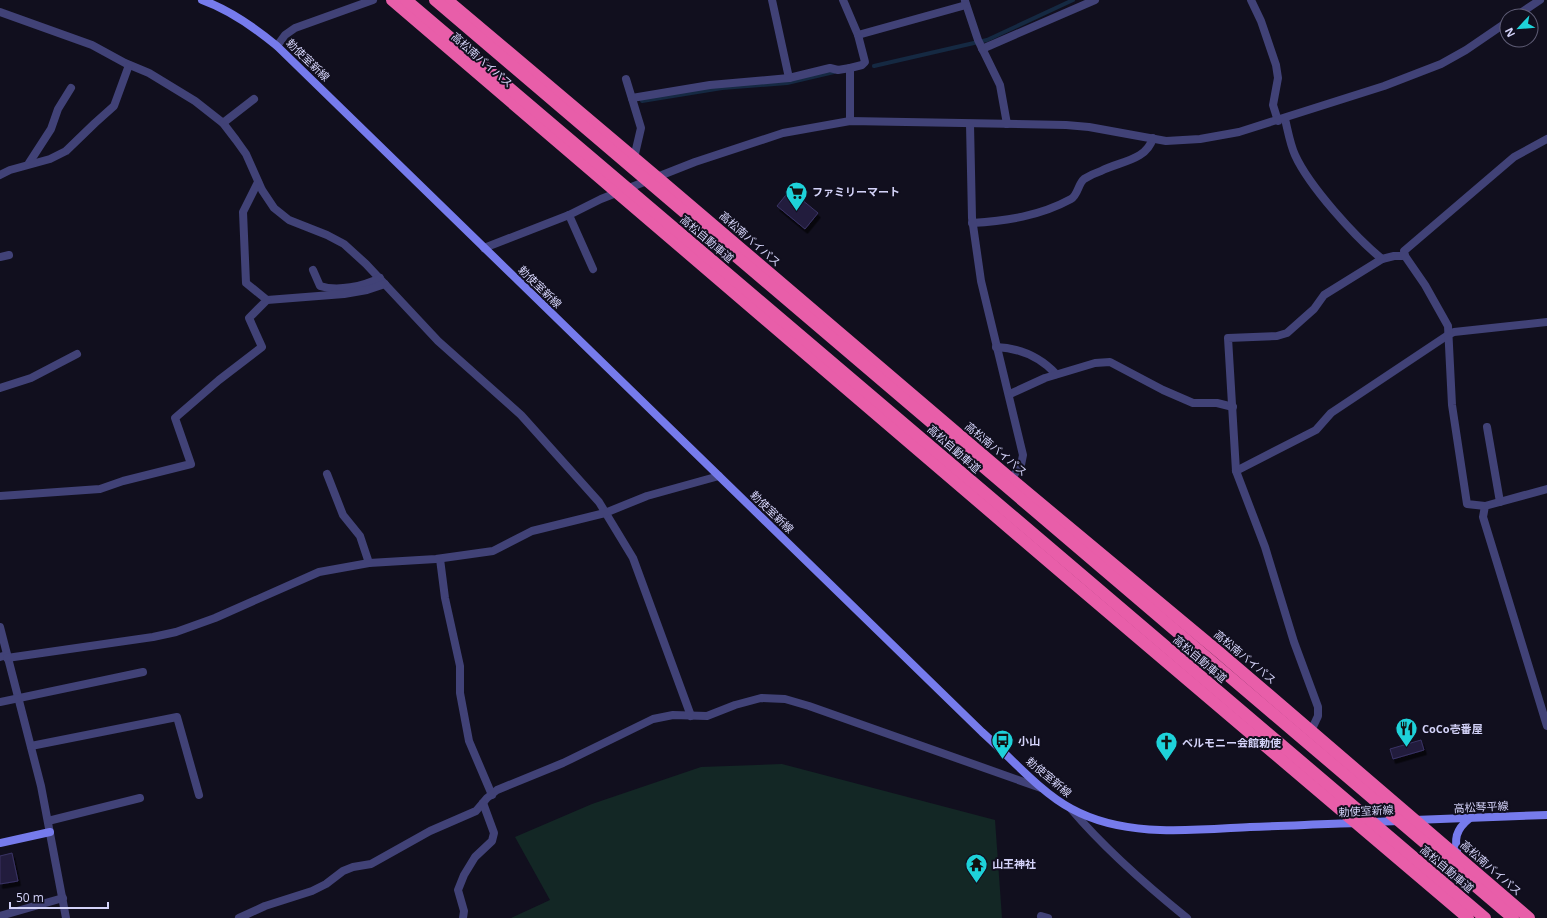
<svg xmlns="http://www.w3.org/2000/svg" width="1547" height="918" viewBox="0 0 1547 918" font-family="'Open Sans','Noto Sans JP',sans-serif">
	<defs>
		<filter id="shadow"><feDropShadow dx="2.5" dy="4.5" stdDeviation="0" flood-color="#0009"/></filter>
	</defs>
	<rect width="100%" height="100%" fill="#110f1e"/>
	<polygon fill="#132725" points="782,764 995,820 1002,918 511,918 550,900 515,837 592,804 701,767"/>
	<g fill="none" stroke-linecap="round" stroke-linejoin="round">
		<g stroke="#152942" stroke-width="4">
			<polyline points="874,66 987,40 1073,0"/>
			<polyline points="642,101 722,88 787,83 834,72"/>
		</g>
	</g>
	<g fill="#221e3c" stroke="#3a3365" filter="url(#shadow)">
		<polygon points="790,190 818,213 805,229 777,206"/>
		<polygon points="1421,740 1424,750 1393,759 1390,749"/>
		<polygon points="12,853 18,881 0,884 0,856"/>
	</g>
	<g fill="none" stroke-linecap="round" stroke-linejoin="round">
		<g stroke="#414277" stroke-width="8">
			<polyline points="772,0 789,78"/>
			<polyline points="632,98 710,85 789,78 830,68 838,70 850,68"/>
			<path d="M972,223C1006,221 1040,216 1071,199C1078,195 1078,184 1084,179C1089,176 1095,173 1101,171C1120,161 1146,161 1153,138"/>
			<polyline points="1236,471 1316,430 1331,413 1448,335 1454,332 1547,322"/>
			<polyline points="0,657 7,655"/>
		</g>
		<g stroke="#414277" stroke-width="8">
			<polyline points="843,0 858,35"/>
			<polyline points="1251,0 1261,21 1276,65 1278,78 1273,105 1278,121"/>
			<polyline points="965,1 978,40 1000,85 1007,124"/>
			<polyline points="0,12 92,45 125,63 149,73 195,101 223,123 236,140 246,154 262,190 274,208 289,220 327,235 344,244 366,264 438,341 521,415 599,502 633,558 691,716"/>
			<polyline points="1516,16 1540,0"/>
			<polyline points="277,46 285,35 295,28 373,0"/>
			<polyline points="982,49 1095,0"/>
			<polyline points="626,79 641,128 634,158"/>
			<path d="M1285,119C1288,131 1290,144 1295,155C1309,186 1355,237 1382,259L1394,256H1405"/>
			<polyline points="850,121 850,68 862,65 865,62 858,35 966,5"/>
			<polyline points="223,123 254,99"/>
			<polyline points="970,124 972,218 981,281 1023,455 1021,465 1011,479"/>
			<polyline points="29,163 51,129 58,109 71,88"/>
			<polyline points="0,175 10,170 50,159 66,151 95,123 114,106 129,65"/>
			<polyline points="569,215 593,269"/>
			<polyline points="484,248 569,215 601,199 695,162 783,133 850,121 1066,125 1089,127 1166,141 1200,139 1239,132 1384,86 1441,64 1466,50 1507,22"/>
			<polyline points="0,257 9,255"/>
			<path d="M313,270L320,286C338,292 363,286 380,278"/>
			<polyline points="267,300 344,294 367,290 385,284"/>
			<path d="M996,347C1019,348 1040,357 1056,374"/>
			<polyline points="0,388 31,378 77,354"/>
			<polyline points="1010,394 1045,378 1095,363 1110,362 1163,390 1193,403 1217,403 1233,407"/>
			<polyline points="1487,427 1500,502"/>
			<polyline points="327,474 343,515 360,536 369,563"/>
			<polyline points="1547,489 1485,506 1483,517 1547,726"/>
			<polyline points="0,496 100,489 123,481 191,464 175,418 219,380 262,347 249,318 267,300 246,283 243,212 258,182"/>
			<polyline points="1485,506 1467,504 1452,405 1448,326 1425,285 1405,256 1404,251 1514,157 1547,139"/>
			<polyline points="440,559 445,598 460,666 460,693 469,741 492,795"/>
			<polyline points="0,627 41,786 66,918"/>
			<polyline points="7,658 153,637 176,632 215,618 319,572 369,563 436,559 493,551 532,531 605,513 647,496 719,476"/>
			<polyline points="0,702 143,672"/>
			<polyline points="1311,731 1318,716 1318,707 1294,642 1265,547 1236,471 1228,338 1277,336 1287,333 1314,309 1324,295 1382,259"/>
			<polyline points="31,746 177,717 199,795"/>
			<path d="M1071,809C1105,849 1146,885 1187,918"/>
			<polyline points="48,821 140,798"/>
			<polyline points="0,916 63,898"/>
			<polyline points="1041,916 1048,918"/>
			<polyline points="239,918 265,906 312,891 326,884 343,871 353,867 371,864 430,831 476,811 487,798 497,790 563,763 653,719 673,715 707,716 735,705 761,698 785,699 809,706 1041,788"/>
			<polyline points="463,918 464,911 458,890 464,875 475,857 492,841 494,833 483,803"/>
		</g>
		<g stroke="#767bec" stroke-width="8">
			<path d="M202,0C230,10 254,27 277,46L982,732C1009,756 1041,793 1072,809C1125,838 1192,830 1250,827C1286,826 1321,824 1356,823"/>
			<polyline points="1414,820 1547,815"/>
			<polyline points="1370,822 1400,821"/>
			<polyline points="0,843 50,832"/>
			<path d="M1458,857C1454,839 1455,830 1470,818"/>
		</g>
		<g stroke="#e85ea9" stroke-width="12">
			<polyline points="392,0 1077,586 1468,918"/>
			<polyline points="447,0 658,178 1011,479 1219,652 1529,918"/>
		</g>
		<g stroke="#e85ea9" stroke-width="12">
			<polyline points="406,0 1485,918"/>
			<polyline points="435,0 1513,918"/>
		</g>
	</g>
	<defs>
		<symbol id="supermarket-pin" viewBox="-11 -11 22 30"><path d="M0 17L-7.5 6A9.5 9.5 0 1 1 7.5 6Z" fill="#1ed2d9" stroke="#110f1e"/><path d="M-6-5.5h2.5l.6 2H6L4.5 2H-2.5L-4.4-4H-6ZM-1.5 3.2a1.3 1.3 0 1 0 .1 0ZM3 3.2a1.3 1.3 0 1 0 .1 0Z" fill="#111"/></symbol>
		<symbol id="restaurant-pin" viewBox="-11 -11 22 30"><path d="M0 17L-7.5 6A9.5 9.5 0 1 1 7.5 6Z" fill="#1ed2d9" stroke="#110f1e"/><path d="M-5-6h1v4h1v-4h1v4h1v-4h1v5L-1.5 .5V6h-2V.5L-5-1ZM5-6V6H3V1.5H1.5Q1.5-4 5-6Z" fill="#111"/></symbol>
		<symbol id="bus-pin" viewBox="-11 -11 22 30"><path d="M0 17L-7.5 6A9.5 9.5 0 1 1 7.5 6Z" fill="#1ed2d9" stroke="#110f1e"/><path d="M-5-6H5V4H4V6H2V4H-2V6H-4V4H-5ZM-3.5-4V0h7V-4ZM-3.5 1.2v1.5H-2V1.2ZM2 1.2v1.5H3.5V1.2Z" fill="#111"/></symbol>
		<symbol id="church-pin" viewBox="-11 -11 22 30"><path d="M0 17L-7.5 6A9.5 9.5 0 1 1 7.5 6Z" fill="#1ed2d9" stroke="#110f1e"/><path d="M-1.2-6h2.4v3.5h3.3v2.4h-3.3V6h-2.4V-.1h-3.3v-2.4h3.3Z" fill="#111"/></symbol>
		<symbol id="temple-pin" viewBox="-11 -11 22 30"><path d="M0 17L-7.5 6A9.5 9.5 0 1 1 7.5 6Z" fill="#1ed2d9" stroke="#110f1e"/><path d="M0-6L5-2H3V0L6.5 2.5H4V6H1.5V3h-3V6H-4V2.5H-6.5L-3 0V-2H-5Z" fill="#111"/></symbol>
	</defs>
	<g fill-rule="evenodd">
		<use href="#supermarket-pin" x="784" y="180" width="25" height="34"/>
		<use href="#restaurant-pin" x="1394" y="716" width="25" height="34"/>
		<use href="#bus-pin" x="990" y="728" width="25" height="34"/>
		<use href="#church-pin" x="1154" y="730" width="25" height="34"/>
		<use href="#temple-pin" x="964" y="852" width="25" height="34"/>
	</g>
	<g text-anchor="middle" stroke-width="4" stroke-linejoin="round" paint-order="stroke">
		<g font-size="11" fill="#d4d3f9" stroke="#110f1e">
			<text transform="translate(308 60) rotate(44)" y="4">勅使室新線</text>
			<text transform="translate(482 60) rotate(41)" y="4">高松南バイパス</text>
			<text transform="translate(707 239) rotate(40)" y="4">高松自動車道</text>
			<text transform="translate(750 239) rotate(41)" y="4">高松南バイパス</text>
			<text transform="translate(540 287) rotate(44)" y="4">勅使室新線</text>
			<text transform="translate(954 449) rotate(41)" y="4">高松自動車道</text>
			<text transform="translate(996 449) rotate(40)" y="4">高松南バイパス</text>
			<text transform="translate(772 512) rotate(44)" y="4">勅使室新線</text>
			<text transform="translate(1245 657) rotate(40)" y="4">高松南バイパス</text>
			<text transform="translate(1200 659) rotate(40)" y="4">高松自動車道</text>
			<text transform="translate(1049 777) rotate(40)" y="4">勅使室新線</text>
			<text transform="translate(1481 807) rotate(-3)" y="4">高松琴平線</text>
			<text transform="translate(1366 811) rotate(-3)" y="4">勅使室新線</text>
			<text transform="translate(1491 868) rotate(41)" y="4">高松南バイパス</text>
			<text transform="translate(1447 869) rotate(40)" y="4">高松自動車道</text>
		</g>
		<g font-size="11" font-weight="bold" fill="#d4d3f9" stroke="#110f1e" text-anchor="start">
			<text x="812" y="196">ファミリーマート</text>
			<text x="1422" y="733">CoCo壱番屋</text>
			<text x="1018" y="745">小山</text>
			<text x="1182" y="747">ベルモニー会館勅使</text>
			<text x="992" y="868">山王神社</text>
		</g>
	</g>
	<g transform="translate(1519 28) rotate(244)"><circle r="19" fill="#110f1e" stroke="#5f5d76"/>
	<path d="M0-3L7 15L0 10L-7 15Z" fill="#1ed2d9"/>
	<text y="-6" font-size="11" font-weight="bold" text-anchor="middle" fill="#d4d3f9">N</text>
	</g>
	<path d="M10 902v6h98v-6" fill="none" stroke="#d4d3f9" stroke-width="2"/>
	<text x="16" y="902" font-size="12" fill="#d4d3f9" stroke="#110f1e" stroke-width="3" paint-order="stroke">50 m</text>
</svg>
